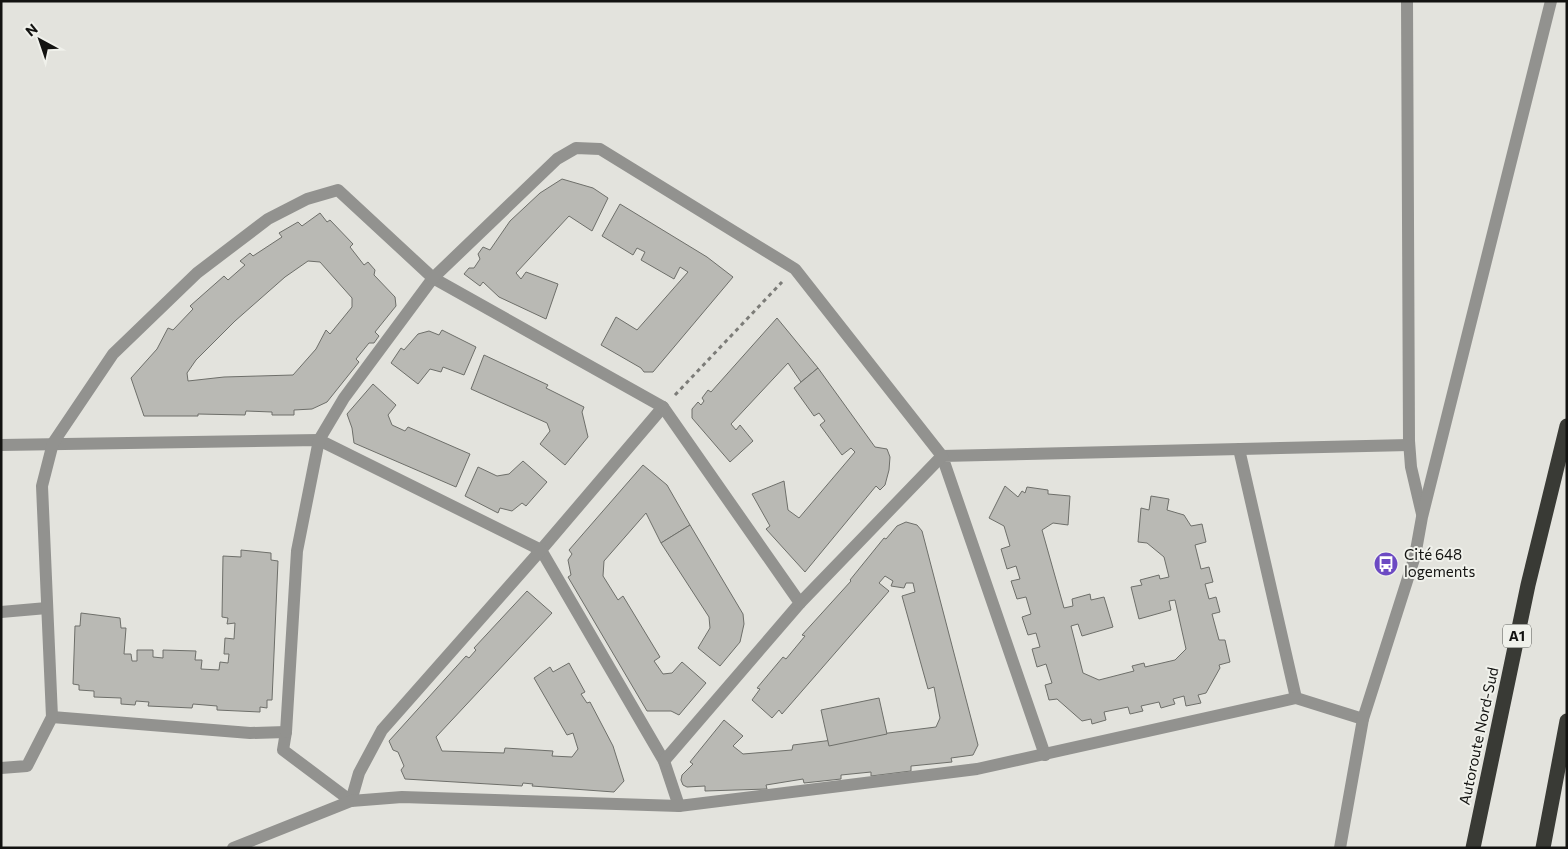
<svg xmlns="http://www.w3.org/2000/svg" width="1568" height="849" viewBox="0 0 1568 849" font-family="Commissioner,sans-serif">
	<rect width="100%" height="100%" fill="#e3e3dd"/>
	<g fill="#b9b9b4" stroke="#6e6f6a" fill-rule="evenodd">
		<polygon points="562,179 593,188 608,198 592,231 569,216 516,273 521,279 526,272 558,284 546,319 499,297 483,282 480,286 464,274 469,268 474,268 480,259 478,254 483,247 490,250 510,221 540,193"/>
		<polygon points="620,204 707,257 733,277 653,372 644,372 641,368 601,345 616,317 637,330 688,272 680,267 674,279 641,260 645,252 637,248 633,255 602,236"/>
		<path d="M320,213L327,222L330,220L353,244L350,247L364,265L368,262L375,270L374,275L395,297L396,306L375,332L379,336L374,343H369L356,359L359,362L327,402L312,409L294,410V415H272V412L246,411L245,415L198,414V416H144L131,378L157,349L168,328L173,330L193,309L190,306L224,276L228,280L245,265L240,261L250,253L253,256L282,237L279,233L298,222L302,226ZM308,261L320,262L352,298V307L330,334L326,330L316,349L293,375L224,377L188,381L187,373L196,360L235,321L285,277Z"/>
		<polygon points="777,318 818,368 801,382 788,363 731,424 736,430 740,425 753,441 730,462 692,418 692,409 698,402 701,405 704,401 702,398 708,390 711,392"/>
		<polygon points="442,330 476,347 464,375 443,367 441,372 430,369 418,384 391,363 401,348 404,350 418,334 429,331 439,335"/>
		<polygon points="484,355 548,385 546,388 584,407 582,412 588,437 565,465 540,444 550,431 547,423 471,389"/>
		<polygon points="818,368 875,447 887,449 890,457 889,470 885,485 880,490 876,486 805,572 766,529 770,526 752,494 784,481 788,510 799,518 855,452 851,448 842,455 820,425 825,421 819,413 814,416 794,388"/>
		<polygon points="373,384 396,405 388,415 392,425 405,431 408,427 470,454 456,487 354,443 352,428 347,414"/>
		<polygon points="523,461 547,482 526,506 522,503 512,511 500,508 498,513 465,496 478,467 497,476 509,474"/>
		<polygon points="643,465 667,485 690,525 661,543 646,513 604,561 603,576 618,600 623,596 660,657 654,661 663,674 672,673 682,662 706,683 679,715 671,711 647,711 568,577 571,575 568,560 572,554 569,550"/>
		<polygon points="1005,486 1018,497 1022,491 1025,493 1027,487 1048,490 1048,494 1070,496 1068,525 1053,523 1042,530 1064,608 1073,606 1072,599 1090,594 1091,600 1104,597 1113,627 1082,636 1078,624 1071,626 1083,673 1099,680 1134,671 1132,666 1144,663 1145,667 1175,660 1186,649 1175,600 1169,601 1171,610 1139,619 1131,587 1142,585 1140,580 1159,575 1160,579 1169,577 1164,557 1147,543 1138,542 1141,508 1149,510 1151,496 1169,499 1167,510 1184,515 1191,526 1202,524 1206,542 1195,545 1201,569 1209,567 1213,582 1205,584 1209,599 1216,597 1220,612 1212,614 1219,640 1225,640 1230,662 1219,665 1220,668 1206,693 1198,695 1201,703 1186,706 1184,696 1173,699 1175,704 1161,708 1159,702 1141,706 1143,711 1130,714 1128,707 1104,712 1106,720 1092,724 1091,719 1082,721 1057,699 1049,700 1045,685 1052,683 1046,664 1037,667 1032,649 1040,647 1036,633 1028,635 1022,617 1031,614 1026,597 1017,599 1011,581 1020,579 1016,566 1007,569 1001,549 1010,546 1004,526 989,518"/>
		<polygon points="906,522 917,525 922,531 978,745 973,755 951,758 952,762 911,766 911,771 871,776 871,772 841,775 841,779 804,783 803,779 766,785 767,789 705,791 705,786 687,787 683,785 681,780 682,775 693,764 690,762 724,720 743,736 733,746 743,754 792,750 793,745 936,727 940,718 934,687 928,689 902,596 915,592 913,583 906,583 904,588 891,586 893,581 885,576 879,583 889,591 782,714 779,710 772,718 752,700 760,689 757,688 783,657 786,659 805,636 802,635 851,581 850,580 884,538 886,539 897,526"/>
		<polygon points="690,525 743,614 744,624 740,642 720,666 698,648 710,628 709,617 661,543"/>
		<polygon points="241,550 271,553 271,560 278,561 272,700 267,700 267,708 260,707 260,712 217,710 217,706 193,704 192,708 148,706 149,702 136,701 135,705 121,704 121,698 94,697 94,691 79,690 79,685 73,684 75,626 80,626 81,613 120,618 121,628 126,628 124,654 131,654 132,661 137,661 137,650 153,650 153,657 163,658 163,650 196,651 195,660 202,660 201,669 219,670 220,662 228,663 229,654 224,654 225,638 234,639 235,623 227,624 228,618 222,617 223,556 241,557"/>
		<polygon points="527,591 552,613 436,737 442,751 504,753 505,748 553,751 552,756 572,757 578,749 573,733 567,735 534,678 550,667 553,672 569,663 585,692 581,694 587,703 590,702 613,746 624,781 614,792 532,786 533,784 523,783 522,786 405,779 401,770 404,766 398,752 393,750 389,741 466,656 469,658 476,650 474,648"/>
		<polygon points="879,698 887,734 829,746 821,710"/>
	</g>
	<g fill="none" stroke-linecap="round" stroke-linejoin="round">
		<polyline stroke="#7c7c78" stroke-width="3" stroke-dasharray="4 4" stroke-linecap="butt" points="675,395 782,282"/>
		<g stroke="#92928f" stroke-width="12">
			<polyline points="1407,1 1409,441 1411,467 1422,514"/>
			<polyline points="663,407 541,550 664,761 679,806"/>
			<polyline points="1,445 319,440 541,550 382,730 359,773 351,801 283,750 286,732 250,733 52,717"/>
			<polyline points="1239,449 1296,698"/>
			<polyline points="1,612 47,608"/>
			<polyline points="286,732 297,551 319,440 344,398 433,278 663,407 800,603 664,761"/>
			<polyline points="1045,755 942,456 1409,445"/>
			<polyline points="1,768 27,766 52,717 42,486 53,443 113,354 197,273 268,219 307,199 338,190 433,278 557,159 576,148 600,149 795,269 942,456 800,603"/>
			<polyline points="233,848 351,801 402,797 679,806 977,769 1296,698 1363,719"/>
			<polyline points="1340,848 1363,719 1415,556 1422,517 1551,1"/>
		</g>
		<g stroke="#393a35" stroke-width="15">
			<polyline points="1473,848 1528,585 1567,426"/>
			<polyline points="1543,848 1567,721"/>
		</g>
	</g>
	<defs>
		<symbol id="bus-disc" viewBox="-11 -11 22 22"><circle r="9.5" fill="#6c4ac3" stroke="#f0f1eb"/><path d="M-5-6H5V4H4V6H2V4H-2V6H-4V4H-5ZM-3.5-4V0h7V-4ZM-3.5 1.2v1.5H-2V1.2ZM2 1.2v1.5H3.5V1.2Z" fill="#fff"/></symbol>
	</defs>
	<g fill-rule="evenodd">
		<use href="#bus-disc" x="1372" y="550" width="28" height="28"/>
	</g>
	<g text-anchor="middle" stroke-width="4" stroke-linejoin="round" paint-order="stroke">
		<rect fill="#f0f1eb" stroke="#555652" stroke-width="1" x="1503" y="624.5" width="28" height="23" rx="4"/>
		<g font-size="14" font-weight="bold" fill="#131311">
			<text x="1517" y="641">A1</text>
		</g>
		<g font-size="15" fill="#131311" stroke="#f0f1eb" text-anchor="start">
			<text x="1404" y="560">Cité 648<tspan x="1404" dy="17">logements</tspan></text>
		</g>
		<g font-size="15" fill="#131311" stroke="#f0f1eb">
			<text transform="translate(1479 736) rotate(-78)" y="5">Autoroute Nord-Sud</text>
		</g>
	</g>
	<rect width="1568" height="849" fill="none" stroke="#131311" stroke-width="5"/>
	<g transform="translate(40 40) rotate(320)" stroke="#f0f1eb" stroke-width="4" paint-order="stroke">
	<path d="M0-4L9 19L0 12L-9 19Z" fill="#131311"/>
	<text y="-8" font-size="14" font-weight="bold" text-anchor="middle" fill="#131311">N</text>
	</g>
</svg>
